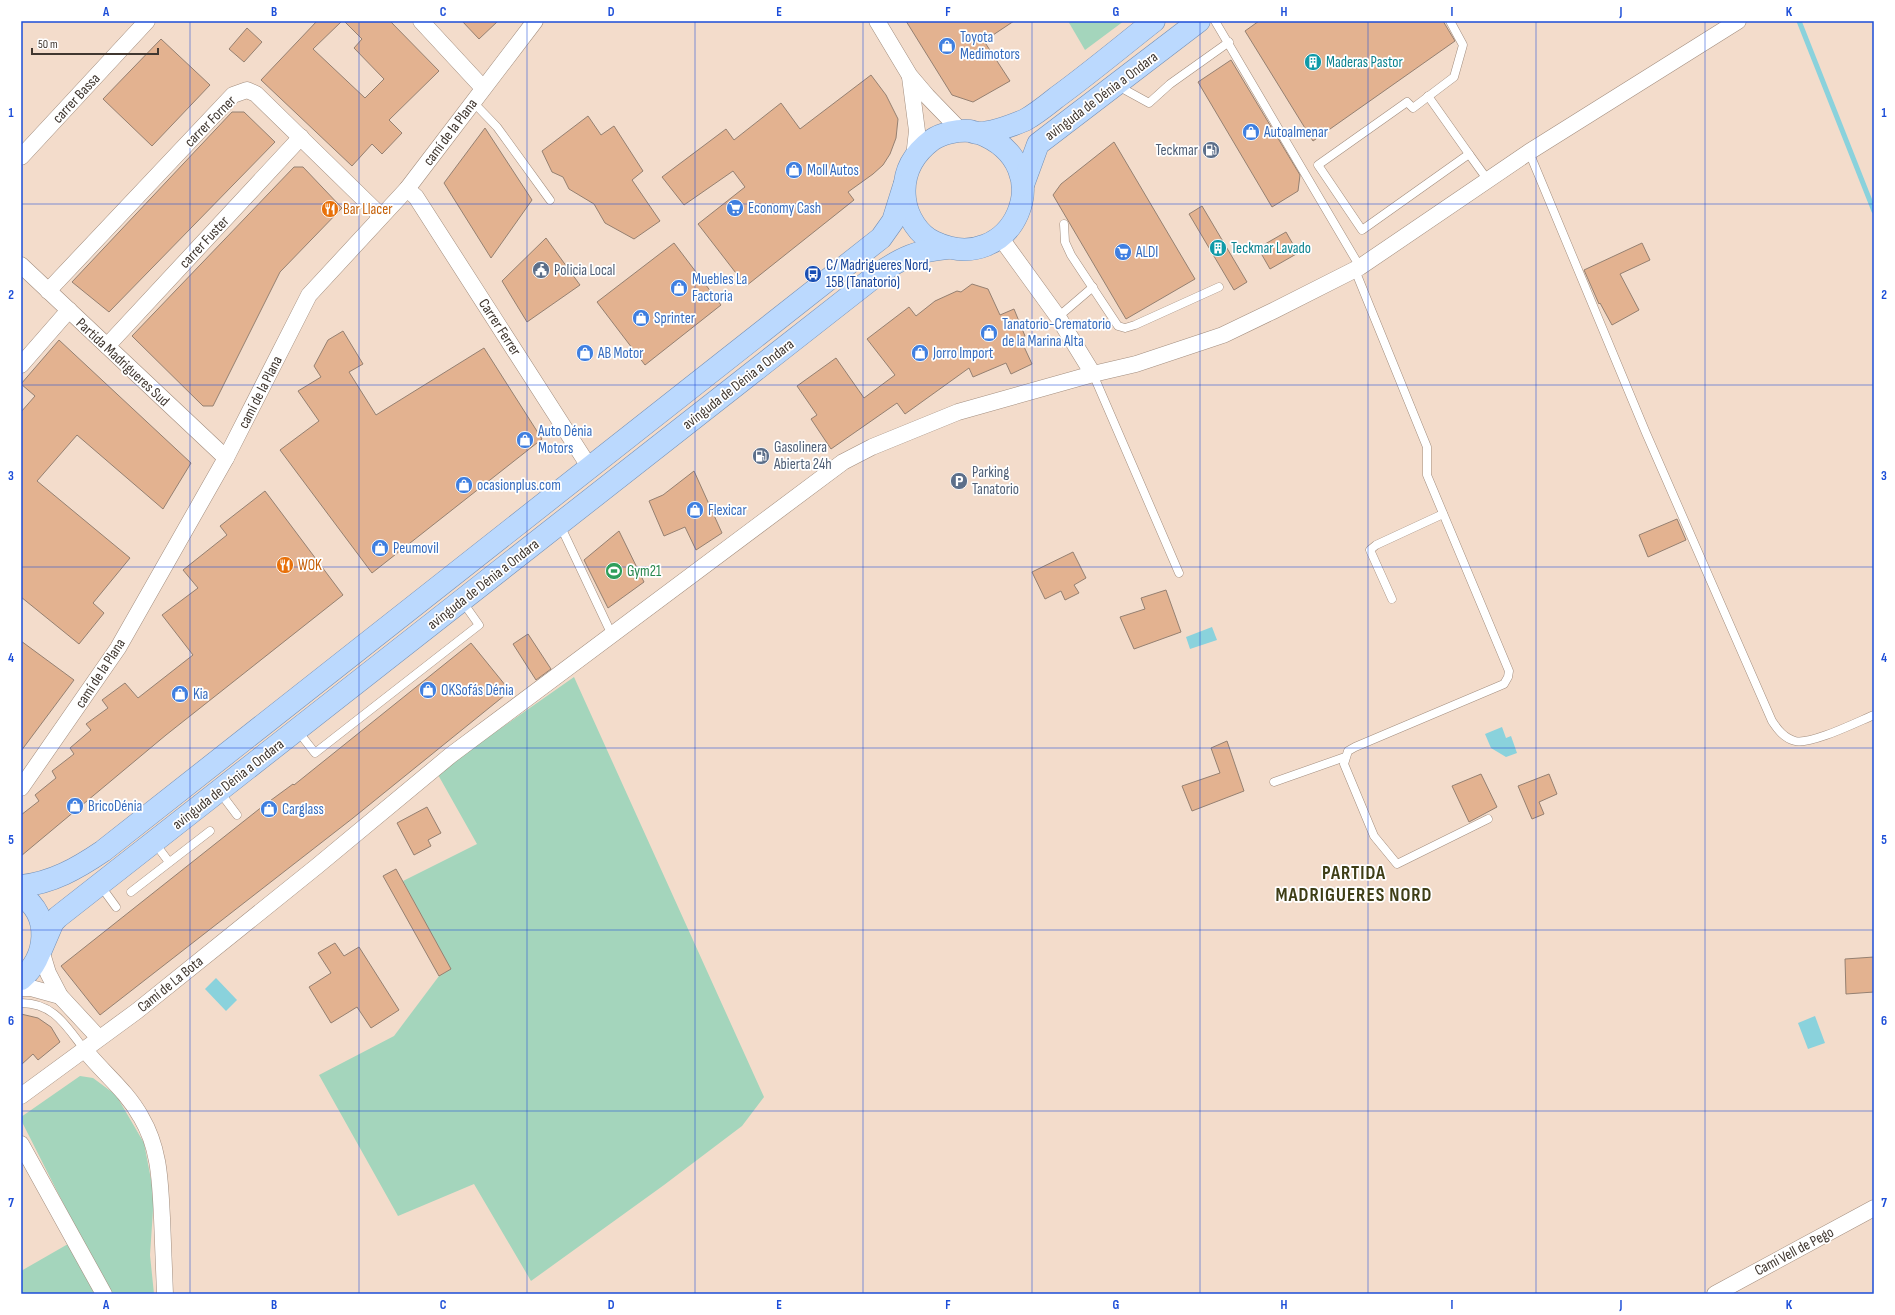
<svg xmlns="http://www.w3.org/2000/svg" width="1895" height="1315" viewBox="0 0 1895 1315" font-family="'Sofia Sans Condensed',sans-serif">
	<rect width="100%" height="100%" fill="#f3dccb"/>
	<g fill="#a4d5bc">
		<polygon points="1068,21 1124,21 1085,50"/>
		<polygon points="574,677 764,1097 742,1126 664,1185 531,1281 474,1184 398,1216 319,1075 394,1036 439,976 450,969 403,881 477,844 437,773"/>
		<polygon points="80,1076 93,1078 116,1095 144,1143 154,1195 150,1255 154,1294 111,1294 98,1272 21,1120 21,1117"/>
		<polygon points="68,1244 98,1294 21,1294 21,1271"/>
	</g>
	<g fill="#8ad2dc">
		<polygon points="1212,627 1217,640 1190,649 1186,637"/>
		<polygon points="1502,727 1506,738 1511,736 1517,753 1506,757 1491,748 1485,734"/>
		<polygon points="216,978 237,1000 226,1011 205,989"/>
		<polygon points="1815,1016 1825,1043 1808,1049 1798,1023"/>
	</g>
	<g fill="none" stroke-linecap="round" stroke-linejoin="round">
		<polyline stroke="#8ad2dc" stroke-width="5" points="1799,21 1874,211"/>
	</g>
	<g fill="#e3b290" stroke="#958071">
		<polygon points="317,21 342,21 313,49 365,98 384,79 354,48 362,39 344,21 390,21 439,71 389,120 402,133 382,154 372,144 352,166 261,80"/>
		<polygon points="462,21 498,21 479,39"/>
		<polygon points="906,21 1014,21 984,41 1010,81 973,102 952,95"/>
		<polygon points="1259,21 1443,21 1455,41 1313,141 1245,31"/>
		<polygon points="247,28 262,42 244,62 229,49"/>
		<polygon points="161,39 210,85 152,146 103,99"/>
		<polygon points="1231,60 1300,175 1298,191 1272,207 1198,82"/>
		<polygon points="871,75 886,95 898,119 896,138 890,154 883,165 873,174 848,192 854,200 746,286 698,224 745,187 733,171 684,205 662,177 726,129 734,140 781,103 800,129"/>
		<polygon points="232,112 244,112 275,142 109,312 72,282"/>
		<polygon points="588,116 601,135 614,126 643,171 632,180 660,221 634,239 605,223 594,204 569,189 563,177 552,172 542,151"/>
		<polygon points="485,128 532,200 491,258 444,183"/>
		<polygon points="1114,142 1195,279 1126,319 1053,195 1061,184"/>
		<polygon points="294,167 303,167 342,208 280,272 213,406 203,406 132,336"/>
		<polygon points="1202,206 1247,282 1234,290 1189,214"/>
		<polygon points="1286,232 1298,253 1270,269 1258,248"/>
		<polygon points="546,238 580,285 527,322 502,281"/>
		<polygon points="674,243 721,305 645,365 597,302"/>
		<polygon points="1642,243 1650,260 1620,274 1639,310 1612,325 1600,303 1599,304 1584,270"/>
		<polygon points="972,284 988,289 1000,315 1014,309 1025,336 1020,338 1032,364 1011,374 1006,363 973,377 969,368 905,414 897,403 831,449 811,419 817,415 797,386 836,358 864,398 895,375 867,339 909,307 916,316 935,301 957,291 961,292"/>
		<polygon points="343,331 363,364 349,372 376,415 484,348 542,439 372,573 280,450 319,421 298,391 321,377 314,366 328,340"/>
		<polygon points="59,340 191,463 163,509 77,435 37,481 130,558 93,603 104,613 79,644 21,597 21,412 35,396 21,384"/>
		<polygon points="694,471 722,533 696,550 685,527 664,536 649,501 663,495"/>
		<polygon points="265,491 343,595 166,735 21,856 21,815 39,801 35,795 56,778 52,771 74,754 70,748 91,730 86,724 108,708 102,700 125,683 138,698 193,655 162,615 198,588 183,570 227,535 220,526"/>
		<polygon points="1677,519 1686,540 1648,557 1639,535"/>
		<polygon points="619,531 644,582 608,608 584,560"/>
		<polygon points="1073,552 1086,578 1074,585 1079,593 1065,600 1061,591 1045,599 1032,572"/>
		<polygon points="1166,590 1181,632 1134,649 1120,617 1145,609 1141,598"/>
		<polygon points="528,634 551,669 536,680 513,644"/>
		<polygon points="21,641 74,680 21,751"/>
		<polygon points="471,643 510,691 353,818 100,1015 61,966 263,806 293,784 294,785"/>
		<polygon points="1227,741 1244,791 1192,811 1182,786 1220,773 1211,748"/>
		<polygon points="1481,774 1497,807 1469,822 1452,786"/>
		<polygon points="1549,774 1557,794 1539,802 1544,814 1532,819 1518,786"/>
		<polygon points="427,807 441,833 428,840 431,846 414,855 397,823"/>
		<polygon points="396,869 451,969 439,976 383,876"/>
		<polygon points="335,943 344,956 359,947 399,1010 371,1028 357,1007 331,1023 309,987 331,973 318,953"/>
		<polygon points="1874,957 1874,992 1846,994 1845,959"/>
		<polygon points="21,1014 38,1018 51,1027 60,1042 38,1060 33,1054 21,1065"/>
	</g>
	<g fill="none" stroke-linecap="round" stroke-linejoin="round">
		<defs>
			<g id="service">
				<polyline points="1215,21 1360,267 1357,275 1427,447 1427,475 1509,671 1508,677 1504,684 1355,747 1348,751 1344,764 1374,836 1397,864 1488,819"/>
				<polyline points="1450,21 1463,45 1454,77 1413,108 1407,102 1318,165 1362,230 1469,154 1487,179"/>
				<polyline points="1118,86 1149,103 1170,84 1229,42"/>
				<polyline points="1428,96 1469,154"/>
				<polyline points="473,102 497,127 550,200"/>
				<path d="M1529,152L1646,433L1772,721C1778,730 1784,738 1795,741C1811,745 1857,722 1874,715"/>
				<polyline points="1064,224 1065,242 1071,255 1118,326 1125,328 1135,325 1219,287"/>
				<polyline points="1058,317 1093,287"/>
				<polyline points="1093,374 1179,573"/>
				<polyline points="560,525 612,635"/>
				<polyline points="1392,599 1370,550 1376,545 1443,514"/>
				<polyline points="297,730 315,753 479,625 462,601"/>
				<polyline points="1274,782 1345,757"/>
				<polyline points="219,791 237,815"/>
				<polyline points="154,842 169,862"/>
				<polyline points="100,885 116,907"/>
				<polyline points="131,892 210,831"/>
				<path d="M21,1003C54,1003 66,1026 84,1049"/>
			</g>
			<g id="minor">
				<polyline points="421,21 483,88"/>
				<polyline points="877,21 910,76 927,96 961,131"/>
				<polyline points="910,77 917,131 914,157"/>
				<polyline points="21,157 147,21"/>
				<polyline points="407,189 416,197 590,468"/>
				<polyline points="1000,237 1058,317 1093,374"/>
				<polyline points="21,265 226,458"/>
				<polyline points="48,291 233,95 247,90 256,94 381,216"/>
				<polyline points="107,346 301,137"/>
				<polyline points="21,365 69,310"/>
				<polyline points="21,788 118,648 226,458 309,295 407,189 535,21"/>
				<polyline points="41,950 48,973 60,996 99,1038"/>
				<polyline points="21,988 31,988 60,996"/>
				<path d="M84,1049C103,1073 126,1090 141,1117C160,1149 160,1182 162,1218C163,1243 164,1269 165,1294"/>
				<polyline points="21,1096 137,1011 316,867 451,755 843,462 872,447 958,412 1093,374 1136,364 1223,335 1273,311 1360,267 1529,152 1738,21"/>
				<polyline points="21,1144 104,1294"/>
				<polyline points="1715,1294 1874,1208"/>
			</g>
			<g id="primary">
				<path d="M979,133C1064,166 1012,279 934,242C919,235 907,217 905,199C902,174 912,155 932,140C942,133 958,130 970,131C973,132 976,133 979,133C991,133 1013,125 1025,120C1036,114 1047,105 1057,97C1090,73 1122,46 1154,21"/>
				<polyline points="1023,185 1038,144 1199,21"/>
				<path d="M21,886C52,883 78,868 103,851L881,238L893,221L904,186"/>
				<path d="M21,895C52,916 47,957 21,979"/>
				<path d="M41,950L53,922L58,917L878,274C903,257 917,251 947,248"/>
			</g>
		</defs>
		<use href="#service" stroke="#a28d7e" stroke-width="9"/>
		<use href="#minor" stroke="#a28d7e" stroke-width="17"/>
		<use href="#primary" stroke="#738fb5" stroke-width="23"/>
		<use href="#service" stroke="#fff" stroke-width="8"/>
		<use href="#minor" stroke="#fff" stroke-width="16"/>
		<use href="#primary" stroke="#bbd9fe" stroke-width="22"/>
	</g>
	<path fill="none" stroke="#1d4ed8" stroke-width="1" stroke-opacity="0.55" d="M190,21V1294M359,21V1294M527,21V1294M695,21V1294M863,21V1294M1032,21V1294M1200,21V1294M1368,21V1294M1536,21V1294M1705,21V1294M21,204H1874M21,385H1874M21,567H1874M21,748H1874M21,930H1874M21,1111H1874"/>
	<defs>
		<symbol id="shop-disc" viewBox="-11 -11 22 22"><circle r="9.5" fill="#3f7fe0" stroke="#fff"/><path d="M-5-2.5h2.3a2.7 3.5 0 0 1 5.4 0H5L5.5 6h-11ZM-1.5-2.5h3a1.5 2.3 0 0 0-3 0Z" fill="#fff"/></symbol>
		<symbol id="building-disc" viewBox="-11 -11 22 22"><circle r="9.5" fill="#0f9aa8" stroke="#fff"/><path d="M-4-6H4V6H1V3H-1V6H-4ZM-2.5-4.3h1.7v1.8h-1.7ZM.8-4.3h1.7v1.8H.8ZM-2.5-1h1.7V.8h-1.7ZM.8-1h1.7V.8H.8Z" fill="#fff"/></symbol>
		<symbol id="fuel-disc" viewBox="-11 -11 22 22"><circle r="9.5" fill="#5c6f8a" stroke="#fff"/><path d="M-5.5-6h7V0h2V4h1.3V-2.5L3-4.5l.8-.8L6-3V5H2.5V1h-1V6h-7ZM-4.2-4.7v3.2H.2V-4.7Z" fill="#fff"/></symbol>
		<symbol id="supermarket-disc" viewBox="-11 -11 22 22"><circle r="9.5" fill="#3f7fe0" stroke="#fff"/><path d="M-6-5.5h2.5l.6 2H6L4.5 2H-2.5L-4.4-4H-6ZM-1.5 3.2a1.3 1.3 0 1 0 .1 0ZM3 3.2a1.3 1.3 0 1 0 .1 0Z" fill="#fff"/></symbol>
		<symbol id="restaurant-disc" viewBox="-11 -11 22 22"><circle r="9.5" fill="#e8710a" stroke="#fff"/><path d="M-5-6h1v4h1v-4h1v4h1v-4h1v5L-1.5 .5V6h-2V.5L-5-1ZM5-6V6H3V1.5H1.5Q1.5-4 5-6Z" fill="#fff"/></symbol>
		<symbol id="civic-disc" viewBox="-11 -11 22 22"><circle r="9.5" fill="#5c6f8a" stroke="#fff"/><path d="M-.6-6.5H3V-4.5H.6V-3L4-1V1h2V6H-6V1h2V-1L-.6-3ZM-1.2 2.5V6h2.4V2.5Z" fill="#fff"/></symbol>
		<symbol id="bus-disc" viewBox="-11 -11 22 22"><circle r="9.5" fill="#1a4fb4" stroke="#fff"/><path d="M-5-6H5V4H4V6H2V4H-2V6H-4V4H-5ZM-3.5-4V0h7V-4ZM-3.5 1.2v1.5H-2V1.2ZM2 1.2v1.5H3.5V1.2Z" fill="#fff"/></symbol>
		<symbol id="parking-disc" viewBox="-11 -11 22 22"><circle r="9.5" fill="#5c6f8a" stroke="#fff"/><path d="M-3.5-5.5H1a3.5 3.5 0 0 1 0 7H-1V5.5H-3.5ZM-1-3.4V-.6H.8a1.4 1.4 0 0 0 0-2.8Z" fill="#fff"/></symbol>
		<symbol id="stadium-disc" viewBox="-11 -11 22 22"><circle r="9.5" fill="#2e9e5b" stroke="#fff"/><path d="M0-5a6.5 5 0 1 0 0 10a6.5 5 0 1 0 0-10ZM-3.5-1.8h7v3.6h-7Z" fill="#fff"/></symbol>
	</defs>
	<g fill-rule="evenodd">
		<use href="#shop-disc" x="937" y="36" width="20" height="20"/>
		<use href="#building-disc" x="1303" y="52" width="20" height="20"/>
		<use href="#shop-disc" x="1241" y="122" width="20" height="20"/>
		<use href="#fuel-disc" x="1201" y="140" width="20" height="20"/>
		<use href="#shop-disc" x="784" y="160" width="20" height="20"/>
		<use href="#supermarket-disc" x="725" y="198" width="20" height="20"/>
		<use href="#restaurant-disc" x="320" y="199" width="20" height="20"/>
		<use href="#building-disc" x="1208" y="238" width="20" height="20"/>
		<use href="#supermarket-disc" x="1113" y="242" width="20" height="20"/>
		<use href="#civic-disc" x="531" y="260" width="20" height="20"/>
		<use href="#bus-disc" x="803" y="264" width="20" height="20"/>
		<use href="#shop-disc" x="669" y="278" width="20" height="20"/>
		<use href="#shop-disc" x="631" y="308" width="20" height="20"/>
		<use href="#shop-disc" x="979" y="323" width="20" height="20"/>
		<use href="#shop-disc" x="575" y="343" width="20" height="20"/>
		<use href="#shop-disc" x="910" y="343" width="20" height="20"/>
		<use href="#shop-disc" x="515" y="430" width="20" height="20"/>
		<use href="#fuel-disc" x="751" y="446" width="20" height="20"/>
		<use href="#parking-disc" x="949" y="471" width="20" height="20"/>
		<use href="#shop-disc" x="454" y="475" width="20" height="20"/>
		<use href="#shop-disc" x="685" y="500" width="20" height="20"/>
		<use href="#shop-disc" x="370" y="538" width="20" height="20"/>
		<use href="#restaurant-disc" x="275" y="555" width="20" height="20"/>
		<use href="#stadium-disc" x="604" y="561" width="20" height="20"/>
		<use href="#shop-disc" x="418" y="680" width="20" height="20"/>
		<use href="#shop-disc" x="170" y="684" width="20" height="20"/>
		<use href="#shop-disc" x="65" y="796" width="20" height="20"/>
		<use href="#shop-disc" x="259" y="799" width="20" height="20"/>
	</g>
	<g text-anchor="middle" stroke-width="3.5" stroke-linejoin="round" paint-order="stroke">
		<g font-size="15" fill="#366cbe" stroke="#fff" text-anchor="start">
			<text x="960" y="42">Toyota<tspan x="960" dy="17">Medimotors</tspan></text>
			<text x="1264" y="137">Autoalmenar</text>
			<text x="807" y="175">Moll Autos</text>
			<text x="748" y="213">Economy Cash</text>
			<text x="1136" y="257">ALDI</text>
			<text x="692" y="284">Muebles La<tspan x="692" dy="17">Factoria</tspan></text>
			<text x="654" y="323">Sprinter</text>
			<text x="1002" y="329">Tanatorio-Crematorio<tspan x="1002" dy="17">de la Marina Alta</tspan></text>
			<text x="598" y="358">AB Motor</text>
			<text x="933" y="358">Jorro Import</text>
			<text x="538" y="436">Auto Dénia<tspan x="538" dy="17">Motors</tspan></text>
			<text x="477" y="490">ocasionplus.com</text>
			<text x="708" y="515">Flexicar</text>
			<text x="393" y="553">Peumovil</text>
			<text x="441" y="695">OKSofás Dénia</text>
			<text x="193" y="699">Kia</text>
			<text x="88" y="811">BricoDénia</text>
			<text x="282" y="814">Carglass</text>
		</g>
		<g font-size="15" fill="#0d838f" stroke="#fff" text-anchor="start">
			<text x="1326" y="67">Maderas Pastor</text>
			<text x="1231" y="253">Teckmar Lavado</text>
		</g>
		<g font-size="15" fill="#403730" stroke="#fff">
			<text transform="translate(1101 96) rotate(-37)" y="5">avinguda de Dénia a Ondara</text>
			<text transform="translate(76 98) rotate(-47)" y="5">carrer Bassa</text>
			<text transform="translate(210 121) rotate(-45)" y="5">carrer Forner</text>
			<text transform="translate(450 132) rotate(-53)" y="5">camí de la Plana</text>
			<text transform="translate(204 242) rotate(-47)" y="5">carrer Fuster</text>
			<text transform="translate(500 327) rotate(57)" y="5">Carrer Ferrer</text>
			<text transform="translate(123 362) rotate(43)" y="5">Partida Madrigueres Sud</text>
			<text transform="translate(738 384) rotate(-38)" y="5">avinguda de Dénia a Ondara</text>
			<text transform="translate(260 392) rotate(-63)" y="5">camí de la Plana</text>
			<text transform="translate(483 584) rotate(-38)" y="5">avinguda de Dénia a Ondara</text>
			<text transform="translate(100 673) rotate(-57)" y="5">camí de la Plana</text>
			<text transform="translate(228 784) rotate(-38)" y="5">avinguda de Dénia a Ondara</text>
			<text transform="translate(170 984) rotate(-39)" y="5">Camí de La Bota</text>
			<text transform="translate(1794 1251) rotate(-28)" y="5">Camí Vell de Pego</text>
		</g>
		<g font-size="15" fill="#4e5e75" stroke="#fff" text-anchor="start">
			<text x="1198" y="155" text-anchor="end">Teckmar</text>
			<text x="554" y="275">Policia Local</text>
			<text x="774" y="452">Gasolinera<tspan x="774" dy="17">Abierta 24h</tspan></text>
			<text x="972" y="477">Parking<tspan x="972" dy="17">Tanatorio</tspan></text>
		</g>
		<g font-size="15" fill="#c56008" stroke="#fff" text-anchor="start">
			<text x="343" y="214">Bar Llacer</text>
			<text x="298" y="570">WOK</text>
		</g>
		<g font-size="15" fill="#164399" stroke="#fff" text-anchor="start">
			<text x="826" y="270">C/ Madrigueres Nord,<tspan x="826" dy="17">15B (Tanatorio)</tspan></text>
		</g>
		<g font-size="15" fill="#27864d" stroke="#fff" text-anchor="start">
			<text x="627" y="576">Gym21</text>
		</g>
		<g font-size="19" font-weight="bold" letter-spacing="1" fill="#3e3e16" stroke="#fff">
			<text x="1354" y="879">PARTIDA<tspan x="1354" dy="22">MADRIGUERES NORD</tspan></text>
		</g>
	</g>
	<rect width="1895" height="1315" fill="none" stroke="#ffffff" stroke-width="44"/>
	<path d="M32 48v6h126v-6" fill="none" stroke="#403730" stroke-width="2"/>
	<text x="38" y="48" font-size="12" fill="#403730" stroke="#ffffff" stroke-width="3" paint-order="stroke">50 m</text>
	<rect x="22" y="22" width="1851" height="1271" fill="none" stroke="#1d4ed8" stroke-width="1.5"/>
	<g font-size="13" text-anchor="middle" font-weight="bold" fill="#1d4ed8">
		<text x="106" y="16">A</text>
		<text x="274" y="16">B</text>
		<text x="443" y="16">C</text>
		<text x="611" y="16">D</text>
		<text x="779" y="16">E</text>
		<text x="948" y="16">F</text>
		<text x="1116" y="16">G</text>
		<text x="1284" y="16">H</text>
		<text x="1452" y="16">I</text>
		<text x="1621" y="16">J</text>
		<text x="1789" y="16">K</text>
		<text x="11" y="117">1</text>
		<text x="1884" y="117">1</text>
		<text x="11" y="299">2</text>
		<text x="1884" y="299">2</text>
		<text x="11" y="480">3</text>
		<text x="1884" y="480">3</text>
		<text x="11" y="662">4</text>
		<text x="1884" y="662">4</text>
		<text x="11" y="844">5</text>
		<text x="1884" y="844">5</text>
		<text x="11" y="1025">6</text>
		<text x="1884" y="1025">6</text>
		<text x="11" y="1207">7</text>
		<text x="1884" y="1207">7</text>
		<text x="106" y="1309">A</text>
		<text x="274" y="1309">B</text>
		<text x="443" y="1309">C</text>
		<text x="611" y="1309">D</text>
		<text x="779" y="1309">E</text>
		<text x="948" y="1309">F</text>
		<text x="1116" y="1309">G</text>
		<text x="1284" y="1309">H</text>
		<text x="1452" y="1309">I</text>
		<text x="1621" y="1309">J</text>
		<text x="1789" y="1309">K</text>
	</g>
</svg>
